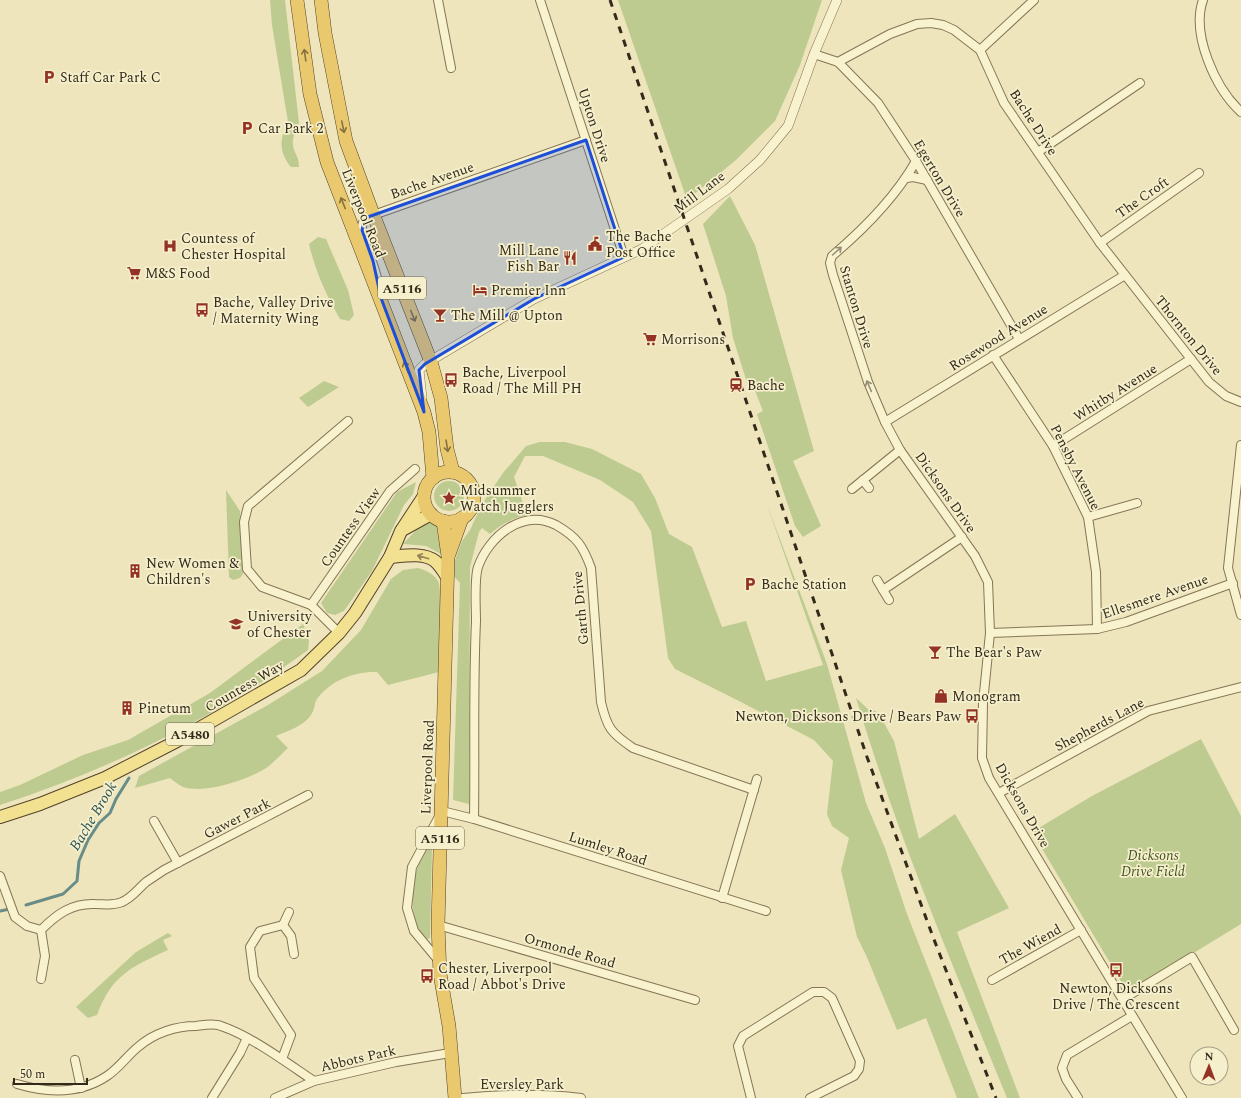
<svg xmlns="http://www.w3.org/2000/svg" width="1241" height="1098" viewBox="0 0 1241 1098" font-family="Spectral,serif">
	<rect width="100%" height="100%" fill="#eee5bc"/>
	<g fill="#bdcb90">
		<path d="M270,0H285L299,123C296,130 292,138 293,145C294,154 299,155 299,167H291C279,152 279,139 288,122L272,25Z"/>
		<polygon points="618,0 822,0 800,65 775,121 736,160 687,200"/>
		<polygon points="730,196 755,245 814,451 793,461 821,526 803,537 795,526 757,414 763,411 754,388 749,389 733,338 726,296 703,224"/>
		<path d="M318,237L326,239L348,290L354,315L349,321L340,319C326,295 315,270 309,244Z"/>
		<polygon points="324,381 339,387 308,407 299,398"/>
		<path d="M540,442H565L592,449L641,474L655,498L669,534L692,547L722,627L746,621L766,681L823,665L766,502L827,664L866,803L885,848L907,914L979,1098H957L926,1018L897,1030L866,955L857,937L841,870L849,838L832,826L827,814L833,761L814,740L737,700L675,669L668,658L651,531L633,502L600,480L543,456H525L514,477L527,515C513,518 500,525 490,534L482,528L479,532L470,567L469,804L453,800L460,583L452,574L455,560L462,541L470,530L482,504L503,473L526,446Z"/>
		<circle cx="449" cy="496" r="15"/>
		<polygon points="416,482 413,494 404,505 372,571 344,611 335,615 327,613 321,603 397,492"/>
		<polygon points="226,490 240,511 243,574 240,578 233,580 229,577"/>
		<polygon points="429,523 435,524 439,528 441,554 426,546 403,544 417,529"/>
		<path d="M418,568C427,571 433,573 438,581C443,591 440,657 439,672L388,685L377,672C355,671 331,680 317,699C314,703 315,709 312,713C306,725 288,731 276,736L288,748C280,755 272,765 263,770C243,781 206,794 183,787C179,785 174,781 170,778L135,788L139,776L268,705L322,671L361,630L391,579L403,570Z"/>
		<path d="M303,624L309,641L308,650C216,718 108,770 0,805V792L20,785L83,755L128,740L210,693Z"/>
		<path d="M856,698L868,709L878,712L894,741L919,839L955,814L1009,908L957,932L1020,1098H1007C953,966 897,835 856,698Z"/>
		<polygon points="1201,739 1241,816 1241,924 1128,993 1032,832 1092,796"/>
		<path d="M426,849H432L430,938L425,940C406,914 410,876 426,849Z"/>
		<path d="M168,933L172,936L163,940L168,950C131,967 112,975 97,1015L88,1018L76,1007L136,952Z"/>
	</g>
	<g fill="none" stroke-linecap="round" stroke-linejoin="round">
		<g stroke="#688c88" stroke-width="3">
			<polyline points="26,905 63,894 77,881 79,861 88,840 99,823 110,813 116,799 129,778"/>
			<polyline points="0,911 10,909"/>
		</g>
		<defs>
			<g id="minor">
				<polyline points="438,0 451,68"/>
				<polyline points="540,0 624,257"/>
				<path d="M1203,0C1191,34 1215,88 1241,112"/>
				<polyline points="980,50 1034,0"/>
				<polyline points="814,54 838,62 878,103 916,161 1019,339"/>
				<polyline points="838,62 890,34 917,24 931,23 943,25 954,30 980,50 1004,103 1100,243 1209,382 1226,396 1241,402"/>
				<polyline points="1038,152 1140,83"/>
				<path d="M916,161C895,198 864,229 832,256L830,263L833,275L868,382L885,422L900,450L975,556L988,582L990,633L983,703L982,758L989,778L1182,1098"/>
				<polyline points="907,178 913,177 927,180"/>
				<polyline points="1100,243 1199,173"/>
				<path d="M377,278C373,261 365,246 362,230C361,226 363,222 365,218L586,140"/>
				<polyline points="993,355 1053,446 1088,517 1096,572 1097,629"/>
				<polyline points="885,422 1125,275"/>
				<polyline points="1241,445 1228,568 1241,615"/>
				<polyline points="1053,446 1191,359"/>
				<polyline points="863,480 869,488"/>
				<polyline points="852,489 900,450"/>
				<polyline points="1088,517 1137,503"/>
				<polyline points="877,580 889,600"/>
				<polyline points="883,590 962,537"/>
				<polyline points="311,605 390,491 415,469"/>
				<polyline points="339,633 311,605 262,587 247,569 244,522 248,506 348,421"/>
				<polyline points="990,633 1097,629 1126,622 1233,583"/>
				<polyline points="999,793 1148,711 1241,687"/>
				<path d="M474,819C475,753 473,687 476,621C476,607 474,579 478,567C489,536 523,508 556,525C577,537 583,546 591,568L601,702C607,728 611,733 633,748L754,790"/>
				<polyline points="154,821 178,863"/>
				<path d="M0,876L15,917L27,926L41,930C57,914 72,903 95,904C104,904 113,906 122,902C132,898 138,889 146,882C152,878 158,874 164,870L308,795"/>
				<polyline points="722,898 757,779"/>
				<polyline points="283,925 289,912"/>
				<polyline points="438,925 695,1000"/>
				<polyline points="439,961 414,931 407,908 412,867 442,811 474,819 766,911"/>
				<polyline points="41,979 45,956 41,930"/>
				<polyline points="992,980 1081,930"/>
				<polyline points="1123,999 1192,957 1234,1030"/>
				<polyline points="282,1059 291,1035 254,978 250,947 260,931 283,925 291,936 294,954"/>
				<polyline points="75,1060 81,1088"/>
				<path d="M17,1084C47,1093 80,1094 107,1076C119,1068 127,1056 138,1047C154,1033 176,1026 196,1026C204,1025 214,1023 221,1026C251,1036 287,1063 314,1081"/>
				<polyline points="212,1098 240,1053 247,1038"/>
				<polyline points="275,1098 314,1081 396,1062 450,1053"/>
				<path d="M463,1098C503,1094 541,1093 581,1098"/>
				<polyline points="751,1098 738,1046 743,1036 813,992 824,992 832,998 860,1061 859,1069 854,1076 810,1098"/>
				<polyline points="1078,1098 1066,1079 1062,1068 1067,1055 1132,1016"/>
			</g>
			<polyline id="tertiary" points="422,398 419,370 425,364 534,299 642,249 728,189 760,160 788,126 814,54 837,0"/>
			<g id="primary">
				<polyline points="402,530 431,514"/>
				<path d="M390,557C404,556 423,552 435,561C440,565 444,572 447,577"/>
				<polyline points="0,817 40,804 105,778 177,741 301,670 339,633 355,613 390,557 401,531 424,496"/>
			</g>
			<g id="trunk">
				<polyline points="297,0 310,94 327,162 424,412 429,432 433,478"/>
				<polyline points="321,0 325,33 346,141 373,214 431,362 441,398 447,449 453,472"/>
				<circle cx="449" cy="497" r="25"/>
				<polyline points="443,521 448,556 438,925 440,974 449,1026 455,1098"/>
				<polyline points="449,554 462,518"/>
			</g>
		</defs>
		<use href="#minor" stroke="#857556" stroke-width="10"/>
		<use href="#tertiary" stroke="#857556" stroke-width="10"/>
		<use href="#primary" stroke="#52422a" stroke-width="14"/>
		<use href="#trunk" stroke="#52422a" stroke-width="14"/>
		<use href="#minor" stroke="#f9f2cf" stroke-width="8"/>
		<use href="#tertiary" stroke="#f9f2cf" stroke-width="9"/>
		<use href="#primary" stroke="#f3e192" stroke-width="12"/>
		<use href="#trunk" stroke="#eac96e" stroke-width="13"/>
		<polyline stroke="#342a1b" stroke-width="3" stroke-dasharray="7 7" stroke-linecap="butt" points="610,0 867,757 933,937 996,1098"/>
	</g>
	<defs><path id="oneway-shaft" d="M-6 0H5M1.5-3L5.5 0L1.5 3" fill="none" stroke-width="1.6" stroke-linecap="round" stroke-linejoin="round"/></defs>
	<g stroke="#867240">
		<use href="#oneway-shaft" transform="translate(305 55) rotate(-98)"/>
		<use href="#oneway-shaft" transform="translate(343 127) rotate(78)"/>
		<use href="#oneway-shaft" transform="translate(343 203) rotate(-112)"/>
		<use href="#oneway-shaft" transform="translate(413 316) rotate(68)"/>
		<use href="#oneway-shaft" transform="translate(406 367) rotate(-111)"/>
		<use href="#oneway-shaft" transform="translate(447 446) rotate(81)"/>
	</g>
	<g stroke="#968e75">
		<use href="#oneway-shaft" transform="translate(837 251) rotate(-42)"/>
		<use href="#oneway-shaft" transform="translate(869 386) rotate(-113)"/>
	</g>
	<use stroke="#948656" href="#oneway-shaft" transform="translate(423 557) rotate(-164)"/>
	<path fill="#1d4ed8" fill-opacity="0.2" stroke="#1d4ed8" stroke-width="3" stroke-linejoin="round" d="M586,140L624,257L534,299L425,364L419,370L424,412L381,298L373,261L362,230L365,218Z"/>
	<defs>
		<symbol id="parking-bare" viewBox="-9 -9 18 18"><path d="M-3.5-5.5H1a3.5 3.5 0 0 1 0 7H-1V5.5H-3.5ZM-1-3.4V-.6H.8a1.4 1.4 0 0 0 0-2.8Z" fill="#943325" stroke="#f5efcc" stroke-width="2.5" paint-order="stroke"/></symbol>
		<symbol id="civic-bare" viewBox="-9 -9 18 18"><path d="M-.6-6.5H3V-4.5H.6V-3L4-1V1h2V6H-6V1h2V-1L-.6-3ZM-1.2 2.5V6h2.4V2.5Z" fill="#943325" stroke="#f5efcc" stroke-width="2.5" paint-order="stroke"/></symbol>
		<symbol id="hospital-bare" viewBox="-9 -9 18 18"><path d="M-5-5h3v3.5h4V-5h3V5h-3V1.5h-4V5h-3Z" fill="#943325" stroke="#f5efcc" stroke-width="2.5" paint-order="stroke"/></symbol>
		<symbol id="restaurant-bare" viewBox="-9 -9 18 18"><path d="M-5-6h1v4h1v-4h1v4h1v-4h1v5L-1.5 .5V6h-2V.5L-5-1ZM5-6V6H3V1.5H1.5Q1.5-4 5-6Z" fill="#943325" stroke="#f5efcc" stroke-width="2.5" paint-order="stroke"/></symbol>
		<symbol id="supermarket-bare" viewBox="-9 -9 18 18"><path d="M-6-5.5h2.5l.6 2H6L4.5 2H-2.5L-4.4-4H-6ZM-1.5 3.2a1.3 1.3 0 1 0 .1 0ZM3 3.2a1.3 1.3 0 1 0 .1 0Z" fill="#943325" stroke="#f5efcc" stroke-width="2.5" paint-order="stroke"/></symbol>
		<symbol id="hotel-bare" viewBox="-9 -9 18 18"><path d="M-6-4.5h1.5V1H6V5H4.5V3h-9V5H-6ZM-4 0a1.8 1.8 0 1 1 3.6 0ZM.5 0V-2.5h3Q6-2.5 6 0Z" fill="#943325" stroke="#f5efcc" stroke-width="2.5" paint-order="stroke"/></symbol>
		<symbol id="bus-bare" viewBox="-9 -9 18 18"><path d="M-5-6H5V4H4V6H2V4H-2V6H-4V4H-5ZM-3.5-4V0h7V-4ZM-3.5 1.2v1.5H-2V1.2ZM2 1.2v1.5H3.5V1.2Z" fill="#943325" stroke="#f5efcc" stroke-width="2.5" paint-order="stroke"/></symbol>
		<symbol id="bar-bare" viewBox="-9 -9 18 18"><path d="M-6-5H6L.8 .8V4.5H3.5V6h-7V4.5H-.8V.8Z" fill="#943325" stroke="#f5efcc" stroke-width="2.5" paint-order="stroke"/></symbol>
		<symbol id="station-bare" viewBox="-9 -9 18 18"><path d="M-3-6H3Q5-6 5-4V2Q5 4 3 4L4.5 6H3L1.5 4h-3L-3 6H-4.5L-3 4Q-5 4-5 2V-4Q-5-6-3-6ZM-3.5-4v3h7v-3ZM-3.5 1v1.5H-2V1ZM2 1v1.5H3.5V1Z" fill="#943325" stroke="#f5efcc" stroke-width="2.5" paint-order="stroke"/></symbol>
		<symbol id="sight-bare" viewBox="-9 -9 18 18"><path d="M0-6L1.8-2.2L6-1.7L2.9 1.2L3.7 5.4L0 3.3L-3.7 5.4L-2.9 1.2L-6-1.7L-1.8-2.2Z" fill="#943325" stroke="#f5efcc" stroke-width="2.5" paint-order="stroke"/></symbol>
		<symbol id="building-bare" viewBox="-9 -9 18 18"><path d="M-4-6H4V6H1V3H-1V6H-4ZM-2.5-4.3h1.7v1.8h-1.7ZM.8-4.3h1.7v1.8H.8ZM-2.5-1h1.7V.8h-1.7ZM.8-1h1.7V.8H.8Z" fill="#943325" stroke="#f5efcc" stroke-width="2.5" paint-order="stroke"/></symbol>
		<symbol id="university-bare" viewBox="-9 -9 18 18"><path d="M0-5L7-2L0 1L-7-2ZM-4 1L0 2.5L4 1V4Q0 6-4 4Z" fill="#943325" stroke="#f5efcc" stroke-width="2.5" paint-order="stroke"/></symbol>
		<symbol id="shop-bare" viewBox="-9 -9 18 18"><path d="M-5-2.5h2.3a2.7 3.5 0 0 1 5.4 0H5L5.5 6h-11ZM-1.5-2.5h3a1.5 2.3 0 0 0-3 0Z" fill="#943325" stroke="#f5efcc" stroke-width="2.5" paint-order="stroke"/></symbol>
	</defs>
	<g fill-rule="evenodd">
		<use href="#parking-bare" x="39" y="67" width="20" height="20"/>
		<use href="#parking-bare" x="237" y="118" width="20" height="20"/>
		<use href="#civic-bare" x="585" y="234" width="20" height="20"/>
		<use href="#hospital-bare" x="160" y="236" width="20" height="20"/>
		<use href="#restaurant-bare" x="560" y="248" width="20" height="20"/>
		<use href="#supermarket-bare" x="124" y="263" width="20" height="20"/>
		<use href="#hotel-bare" x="470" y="280" width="20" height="20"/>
		<use href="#bus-bare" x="192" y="300" width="20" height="20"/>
		<use href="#bar-bare" x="430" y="305" width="20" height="20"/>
		<use href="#supermarket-bare" x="640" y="329" width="20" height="20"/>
		<use href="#bus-bare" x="441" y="370" width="20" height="20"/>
		<use href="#station-bare" x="726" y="375" width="20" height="20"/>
		<use href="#sight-bare" x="439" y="488" width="20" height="20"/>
		<use href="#building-bare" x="125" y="561" width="20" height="20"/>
		<use href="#parking-bare" x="740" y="574" width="20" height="20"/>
		<use href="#university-bare" x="226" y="614" width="20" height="20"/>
		<use href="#bar-bare" x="925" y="642" width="20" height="20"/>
		<use href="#shop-bare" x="931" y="686" width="20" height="20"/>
		<use href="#building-bare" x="117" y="698" width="20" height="20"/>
		<use href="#bus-bare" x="962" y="706" width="20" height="20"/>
		<use href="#bus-bare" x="1106" y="960" width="20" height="20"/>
		<use href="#bus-bare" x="417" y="966" width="20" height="20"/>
	</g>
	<g text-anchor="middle" stroke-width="3.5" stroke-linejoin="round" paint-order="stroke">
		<g fill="#f5efcc" stroke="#6e6550" stroke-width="1">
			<rect x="378" y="277" width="48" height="22" rx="3"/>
			<rect x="166" y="723" width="48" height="22" rx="3"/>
			<rect x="416" y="827" width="48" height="22" rx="3"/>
		</g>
		<g font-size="13" font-weight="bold" fill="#342a1b">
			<text x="402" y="293">A5116</text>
			<text x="190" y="739">A5480</text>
			<text x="440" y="843">A5116</text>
		</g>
		<g font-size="14" fill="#342a1b" stroke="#f5efcc" text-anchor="start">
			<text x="60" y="82">Staff Car Park C</text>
			<text x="258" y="133">Car Park 2</text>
			<text x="606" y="241">The Bache<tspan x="606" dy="16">Post Office</tspan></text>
			<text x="181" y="243">Countess of<tspan x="181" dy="16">Chester Hospital</tspan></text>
			<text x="559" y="255" text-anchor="end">Mill Lane<tspan x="559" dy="16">Fish Bar</tspan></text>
			<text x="145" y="278">M&amp;S Food</text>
			<text x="491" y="295">Premier Inn</text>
			<text x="213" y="307">Bache, Valley Drive<tspan x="213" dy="16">/ Maternity Wing</tspan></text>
			<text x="451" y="320">The Mill @ Upton</text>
			<text x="661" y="344">Morrisons</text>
			<text x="462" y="377">Bache, Liverpool<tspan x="462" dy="16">Road / The Mill PH</tspan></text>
			<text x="747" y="390">Bache</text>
			<text x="460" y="495">Midsummer<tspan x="460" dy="16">Watch Jugglers</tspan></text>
			<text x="146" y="568">New Women &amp;<tspan x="146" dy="16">Children's</tspan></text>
			<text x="761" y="589">Bache Station</text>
			<text x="247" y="621">University<tspan x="247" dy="16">of Chester</tspan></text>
			<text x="946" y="657">The Bear's Paw</text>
			<text x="952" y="701">Monogram</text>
			<text x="138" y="713">Pinetum</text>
			<text x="961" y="721" text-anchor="end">Newton, Dicksons Drive / Bears Paw</text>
			<text x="438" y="973">Chester, Liverpool<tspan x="438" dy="16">Road / Abbot's Drive</tspan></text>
			<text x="1116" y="993" text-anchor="middle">Newton, Dicksons<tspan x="1116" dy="16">Drive / The Crescent</tspan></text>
		</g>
		<g font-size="14" fill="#342a1b" stroke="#f5efcc">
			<text transform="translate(1034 122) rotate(57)" y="5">Bache Drive</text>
			<text transform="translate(595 125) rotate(72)" y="5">Upton Drive</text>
			<text transform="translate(940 178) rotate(59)" y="5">Egerton Drive</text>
			<text transform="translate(432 180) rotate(-19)" y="5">Bache Avenue</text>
			<text transform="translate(699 192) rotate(-37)" y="5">Mill Lane</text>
			<text transform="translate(1142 197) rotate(-35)" y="5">The Croft</text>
			<text transform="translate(364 213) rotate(68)" y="5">Liverpool Road</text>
			<text transform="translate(857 307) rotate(73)" y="5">Stanton Drive</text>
			<text transform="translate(1189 335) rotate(51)" y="5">Thornton Drive</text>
			<text transform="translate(998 337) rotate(-32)" y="5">Rosewood Avenue</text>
			<text transform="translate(1115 392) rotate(-32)" y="5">Whitby Avenue</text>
			<text transform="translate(1076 467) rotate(63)" y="5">Pensby Avenue</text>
			<text transform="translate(946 492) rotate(55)" y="5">Dicksons Drive</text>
			<text transform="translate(350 527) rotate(-55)" y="5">Countess View</text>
			<text transform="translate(1155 596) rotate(-19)" y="5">Ellesmere Avenue</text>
			<text transform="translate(580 608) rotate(-95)" y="5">Garth Drive</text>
			<text transform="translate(244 686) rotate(-30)" y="5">Countess Way</text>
			<text transform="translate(1099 724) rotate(-28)" y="5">Shepherds Lane</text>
			<text transform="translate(427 767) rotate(-88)" y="5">Liverpool Road</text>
			<text transform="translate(1023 805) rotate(60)" y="5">Dicksons Drive</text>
			<text transform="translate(237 818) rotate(-27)" y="5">Gawer Park</text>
			<text transform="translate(608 848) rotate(18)" y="5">Lumley Road</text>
			<text transform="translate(1030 944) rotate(-29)" y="5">The Wiend</text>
			<text transform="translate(570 950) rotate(16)" y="5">Ormonde Road</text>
			<text transform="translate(358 1058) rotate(-13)" y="5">Abbots Park</text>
			<text x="522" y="1089">Eversley Park</text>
		</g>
		<g font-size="14" font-style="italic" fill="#3f5121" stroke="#f5efcc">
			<text x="1153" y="860">Dicksons<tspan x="1153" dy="16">Drive Field</tspan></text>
		</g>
		<g font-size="15" font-style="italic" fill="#2a5154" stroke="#f5efcc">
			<text transform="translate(93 816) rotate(-59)" y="5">Bache Brook</text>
		</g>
	</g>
	<g transform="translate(1209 1066) rotate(1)"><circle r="19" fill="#f5efcc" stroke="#a8a085"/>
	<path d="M0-3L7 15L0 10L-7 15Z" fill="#943325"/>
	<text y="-6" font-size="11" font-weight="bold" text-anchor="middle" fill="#342a1b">N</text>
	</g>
	<path d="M14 1078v6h73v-6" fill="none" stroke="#342a1b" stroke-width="2"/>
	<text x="20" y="1078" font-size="12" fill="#342a1b" stroke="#f5efcc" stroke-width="3" paint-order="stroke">50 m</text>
</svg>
